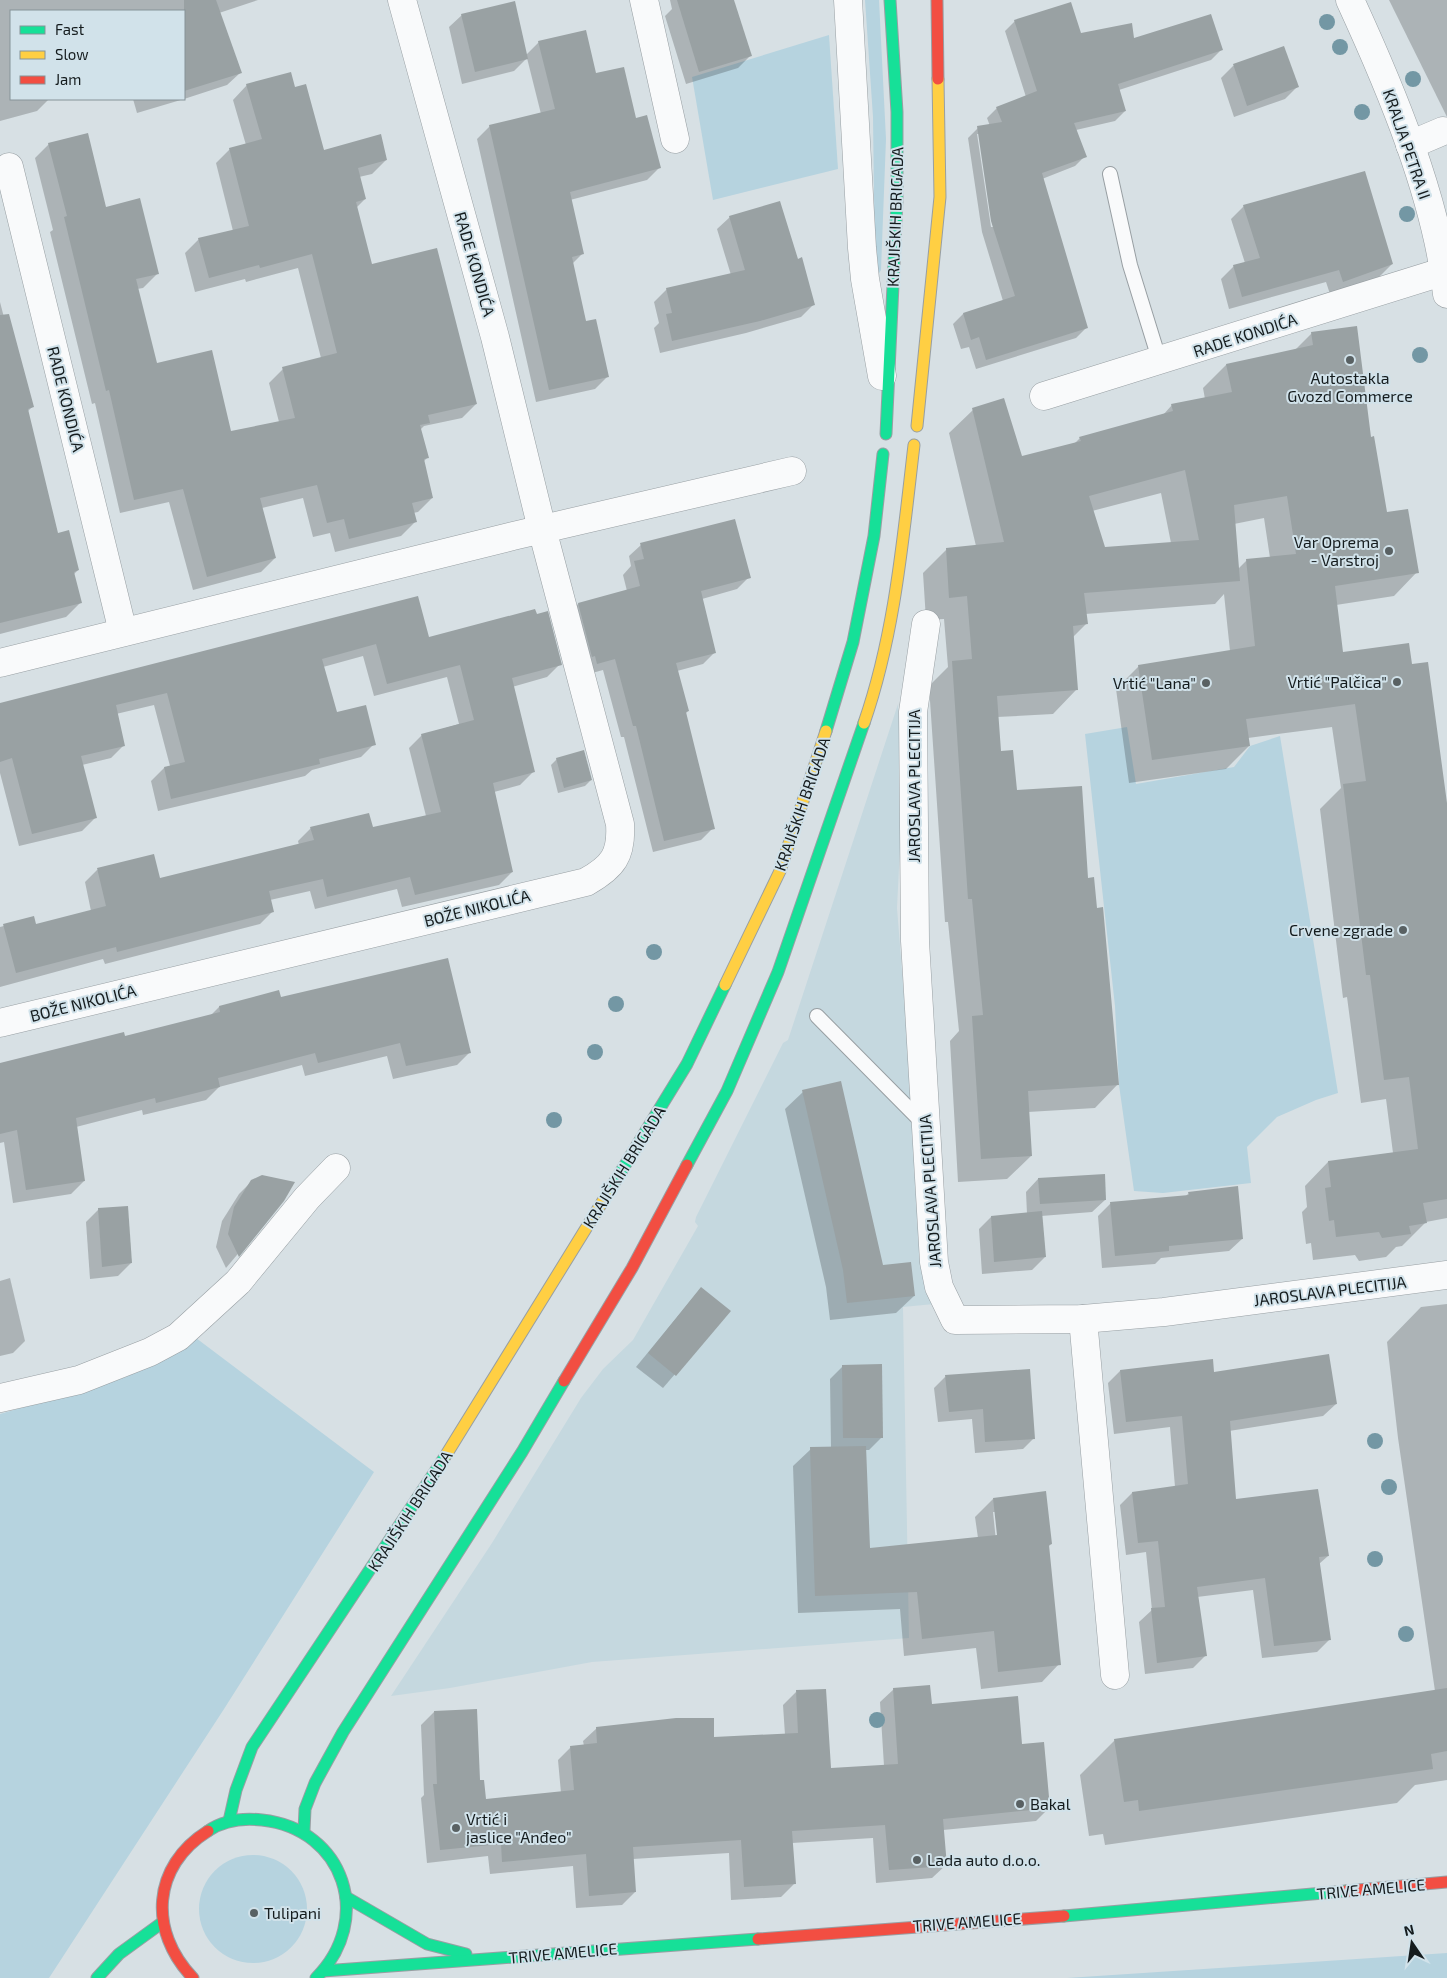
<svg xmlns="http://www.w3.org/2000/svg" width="1447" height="1978" viewBox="0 0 1447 1978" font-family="'Exo 2',sans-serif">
	<rect width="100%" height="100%" fill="#d7e0e4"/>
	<polygon fill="#c5d8df" points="898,704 903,787 897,908 922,1224 934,1304 903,1307 909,1638 592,1662 450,1688 391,1696 492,1543 581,1398 603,1369 633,1340 698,1226 695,1222 696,1217 783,1043 788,1040"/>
	<g fill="#b6d3df">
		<polygon points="865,0 879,0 886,139 881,270 877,277 875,274 873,117"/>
		<polygon points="829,35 838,169 713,200 692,77"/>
		<polygon points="1127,727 1136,784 1234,767 1250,746 1280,736 1338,1093 1316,1100 1277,1117 1247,1147 1251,1183 1163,1193 1134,1191 1119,1085 1115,1006 1085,734"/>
		<polygon points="196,1338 374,1472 224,1709 49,1978 0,1978 0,1414 126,1377 171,1354"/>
		<circle cx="253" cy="1909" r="54"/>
		<polygon points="1447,1953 1447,1978 1067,1978"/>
	</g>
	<g fill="#0003" fill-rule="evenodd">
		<polygon points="0,0 258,0 219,13 240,73 227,85 184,99 184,11 11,11 11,99 49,99 37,111 0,121"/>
		<polygon points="670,0 733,0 750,56 738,68 686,84 665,16 672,9"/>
		<polygon points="1389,0 1447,0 1447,117"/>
		<polygon points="462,15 526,55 539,42 595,75 635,119 659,168 647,180 570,200 582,254 572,264 586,323 608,376 595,389 536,402 477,139 490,126 541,114 527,58 514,71 462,84 449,27"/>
		<path d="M1015,21L1080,34L1221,50L1211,60L1119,90L1125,111L1115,121L1076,130L1085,156L1075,166L1042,179L1086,328L1076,338L976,369L969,347L961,349L953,324L963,314L1003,301L982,232L968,138L978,128L990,126L987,118L997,108L1026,97L1005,31ZM977,134H980L993,227H991Z"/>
		<polygon points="1284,48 1297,87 1285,99 1234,117 1221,78 1233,66"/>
		<polygon points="247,85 295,88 324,151 386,160 372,174 359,177 365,199 356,208 371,266 476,404 462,418 424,426 420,430 427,458 423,462 432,498 418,512 413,513 415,522 401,536 335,552 330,533 313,537 303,498 262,508 275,558 261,572 193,590 169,502 120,513 95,403 92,404 50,232 53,230 35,158 49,144 106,208 157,274 143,288 137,289 156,365 230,432 279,422 269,383 283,369 321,358 298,268 246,282 245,279 195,292 185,253 199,239 233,231 216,163 230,149 246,145 233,100"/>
		<polygon points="133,99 184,99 137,113"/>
		<polygon points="1244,206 1392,264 1379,277 1330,294 1326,282 1229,309 1221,279 1234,266 1245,263 1231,219"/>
		<polygon points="730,217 797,261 814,304 801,317 746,333 660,353 654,328 659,323 654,302 667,289 731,275 717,229"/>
		<polygon points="0,302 14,356 32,407 27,412 57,535 78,570 73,575 80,603 66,617 0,634"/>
		<path d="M1312,333L1370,438L1386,514L1417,572L1394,596L1336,605L1342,653L1447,822V1218L1426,1222L1402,1246L1396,1247L1386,1257L1359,1261L1355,1255L1313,1260L1311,1243L1306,1244L1302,1212L1307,1207L1305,1186L1328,1162L1393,1153L1386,1099L1361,1103L1347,997L1343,998L1320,809L1341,788L1332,727L1248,738L1249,746L1226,769L1129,783L1116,689L1139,666L1230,651L1224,594L1215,604L1085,614L1086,624L1072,638L1076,690L1053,714L997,717L1000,752L1016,792L1087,880L1118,1084L1095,1108L1028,1112L1031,1156L1007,1179L958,1182L950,1041L959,1031L948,922H945L929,686L948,667L944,619L926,620L923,573L947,549L976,546L949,433L973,410L1022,457L1074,444L1080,438L1163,415L1172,405L1205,399L1203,388L1226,365L1295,350ZM1161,493L1171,543L1104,548L1092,511ZM1264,518L1270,558L1247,560L1238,569L1234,524Z"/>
		<polygon points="641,545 749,577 737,589 702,599 715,652 703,664 677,671 688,711 685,714 713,828 701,840 653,852 624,737 621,737 603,670 585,675 566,616 578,604 627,591 623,575 631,566 629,556"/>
		<polygon points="417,598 428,639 560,664 547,677 512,687 533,772 520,785 494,792 512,872 499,885 402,907 397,889 315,909 310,891 270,900 273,911 260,924 105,964 103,959 0,987 0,927 34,918 35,926 91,911 85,882 97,870 159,880 299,845 298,841 311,828 372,829 426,816 409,748 422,735 459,724 447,677 374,696 363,656 323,667 336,713 374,744 361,757 312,770 305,776 158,811 151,781 164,768 170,766 154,705 116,714 124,745 111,758 82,765 95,818 82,831 19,846 0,773 0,704"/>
		<polygon points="557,759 591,780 585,786 558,793 551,765"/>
		<polygon points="280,998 470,1052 457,1065 393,1079 387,1056 305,1076 302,1065 219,1087 206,1100 143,1115 142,1110 76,1127 84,1181 71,1194 13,1203 4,1142 0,1143 0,1064 124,1038 210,1016 219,1007"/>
		<polygon points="803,1092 882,1267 914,1296 896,1313 830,1320 826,1287 785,1109"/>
		<polygon points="1038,1179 1105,1200 1092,1212 1041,1216 1045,1257 1032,1270 982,1274 979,1229 991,1217 1027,1214 1026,1192"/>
		<polygon points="252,1181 283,1200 226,1268 216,1247 222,1221 239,1194"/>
		<polygon points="1189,1193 1242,1239 1229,1251 1161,1258 1155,1264 1102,1268 1098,1216 1110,1204 1185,1197"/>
		<polygon points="99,1209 131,1263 118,1276 90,1279 86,1222"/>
		<polygon points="10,1278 25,1341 13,1353 0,1356 0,1281"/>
		<polygon points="701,1288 729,1311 663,1388 636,1367"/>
		<polygon points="1447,1304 1447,1780 1415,1785 1397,1803 1105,1845 1103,1834 1089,1836 1080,1775 1115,1740 1435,1691 1398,1438 1387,1342 1421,1307"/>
		<polygon points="1212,1361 1213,1373 1336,1404 1323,1416 1229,1431 1235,1500 1328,1556 1319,1564 1330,1639 1317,1652 1262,1658 1253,1590 1197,1597 1206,1655 1193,1668 1145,1674 1139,1622 1152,1610 1146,1552 1126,1555 1120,1505 1132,1493 1175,1487 1170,1427 1114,1434 1108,1383 1120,1371"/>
		<path d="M843,1366L882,1437L869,1450H865L869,1550L978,1538L975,1517L993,1499L1051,1544L1048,1547L1059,1664L1042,1682L981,1689L976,1648L904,1656L900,1609L798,1613L793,1466L811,1449L831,1448L830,1379ZM993,1512H995L999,1541H996Z"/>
		<polygon points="945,1377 1034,1438 1023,1449 975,1453 972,1419 938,1422 934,1388"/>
		<polygon points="894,1689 1021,1746 1049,1808 1036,1821 943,1830 946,1865 932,1878 876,1883 873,1838 792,1843 794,1884 781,1897 731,1900 729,1853 633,1859 635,1892 622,1905 576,1908 573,1866 490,1874 488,1856 427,1863 421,1798 424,1795 421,1725 434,1712 479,1781 485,1800 561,1793 558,1760 571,1747 584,1746 583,1741 597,1728 713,1738 785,1735 783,1705 796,1692 829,1770 884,1766 880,1702"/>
	</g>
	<g fill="#99a1a3" fill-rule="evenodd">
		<polygon points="184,0 216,0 242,73 184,91"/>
		<polygon points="677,0 734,0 752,56 699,72"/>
		<polygon points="515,1 528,59 475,72 461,14"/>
		<polygon points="1071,2 1081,33 1132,23 1134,38 1211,14 1223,50 1118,84 1126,111 1074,123 1087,157 1042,173 1088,328 986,360 979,337 971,340 963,313 1015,296 991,221 977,126 1002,122 996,107 1037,91 1014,20"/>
		<polygon points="586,30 596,73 624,67 636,118 647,115 661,168 570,192 584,254 572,257 586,321 596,319 609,377 549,390 489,125 555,109 538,41"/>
		<polygon points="1284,46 1299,87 1247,106 1233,64"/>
		<polygon points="291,72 295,87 306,84 324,150 381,134 387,160 358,168 366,199 356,202 372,264 437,248 477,404 428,415 430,423 420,425 429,458 424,459 433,498 412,503 417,522 349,539 344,519 327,523 317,485 260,498 276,558 207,577 183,489 134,500 109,390 106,391 64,217 67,216 48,143 88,133 106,207 140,198 159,274 136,279 157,363 212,350 231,431 295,418 282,367 337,353 312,254 260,268 259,265 209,278 198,238 249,226 229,148 262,139 246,84"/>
		<polygon points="1365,171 1393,264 1343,282 1339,270 1242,297 1233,265 1260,258 1243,205"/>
		<polygon points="780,201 798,259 802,257 815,305 760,321 672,341 666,314 672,313 666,288 745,270 729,216"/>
		<polygon points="9,314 34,407 28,409 58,533 69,530 79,570 74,572 82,603 0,623 0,315"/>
		<path d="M1357,326L1371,437L1374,436L1387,512L1408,509L1419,573L1335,586L1343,652L1409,643L1412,664L1428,662L1447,803V1199L1423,1203L1427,1223L1409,1226L1411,1234L1382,1238L1379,1232L1336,1237L1334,1220L1329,1221L1325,1188L1331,1187L1328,1161L1418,1149L1409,1077L1384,1080L1370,975H1366L1343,784L1366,781L1355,704L1246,719L1250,746L1152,760L1138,665L1255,646L1246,559L1296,554L1287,496L1234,505L1240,581L1084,593L1088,624L1073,626L1078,690L997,696L1001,751L1013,750L1017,790L1082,786L1088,878L1094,877L1097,908L1103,907L1119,1085L1028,1091L1032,1156L981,1159L972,1016L983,1015L972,899H968L952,661L972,659L967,596L949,598L946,548L1004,542L972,408L1004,398L1022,456L1081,441L1079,437L1173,411L1171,404L1232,392L1226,364L1313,345L1311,332ZM1185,470L1199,540L1105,547L1089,496Z"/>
		<polygon points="735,519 751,578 701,591 716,653 676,663 689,711 686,712 715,829 664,841 636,726 633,726 615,659 597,664 595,656 592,657 578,603 640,586 634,561 644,559 640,543"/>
		<polygon points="418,596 429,637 535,609 537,614 548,611 562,665 512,678 535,772 493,783 513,872 415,895 410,877 327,897 323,879 269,891 274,912 117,952 116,947 16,973 3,924 34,916 36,924 106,906 97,868 154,854 160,878 314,840 310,827 369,813 373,827 441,812 421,734 474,720 460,665 387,684 376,644 322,659 337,712 366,705 376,745 319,759 320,764 171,799 164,767 185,762 167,693 116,705 125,746 81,756 97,818 32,834 12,758 0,762 0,703"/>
		<polygon points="584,750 592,780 564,788 556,758"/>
		<polygon points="448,958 471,1053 406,1066 400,1043 318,1063 315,1053 218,1078 220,1087 156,1103 155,1098 76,1118 85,1181 26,1190 17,1130 0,1134 0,1063 124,1032 125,1036 220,1012 219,1006 279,990 281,997"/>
		<polygon points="841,1081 883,1265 911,1262 915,1296 847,1303 843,1270 802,1090"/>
		<polygon points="1105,1174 1106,1200 1040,1204 1038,1178"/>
		<polygon points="262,1175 295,1182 284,1201 239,1257 228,1234 234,1207 251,1180"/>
		<polygon points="1238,1186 1243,1239 1169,1246 1169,1251 1115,1256 1110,1202 1189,1195 1188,1192"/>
		<polygon points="128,1206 132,1263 102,1267 98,1208"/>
		<polygon points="1042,1211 1046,1257 994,1262 991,1216"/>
		<polygon points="701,1287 731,1311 676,1376 648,1353"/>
		<polygon points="1329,1354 1337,1404 1230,1421 1236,1499 1318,1489 1329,1556 1319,1557 1331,1640 1274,1646 1265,1578 1197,1587 1207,1656 1157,1663 1151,1608 1165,1607 1158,1541 1138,1543 1132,1492 1188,1484 1182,1416 1126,1422 1120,1370 1213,1359 1214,1372"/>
		<polygon points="882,1364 883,1438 843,1438 842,1365"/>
		<polygon points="1030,1369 1035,1439 985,1442 983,1409 949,1412 945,1375"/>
		<polygon points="866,1446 870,1548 997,1535 993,1498 1046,1491 1052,1544 1049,1545 1061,1665 998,1672 994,1631 922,1639 917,1592 815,1596 810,1447"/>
		<polygon points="930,1685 932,1704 1018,1696 1022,1744 1044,1742 1050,1808 943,1819 947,1866 889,1870 885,1825 792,1831 796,1884 744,1887 741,1840 633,1847 636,1892 589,1896 586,1854 502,1862 501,1844 440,1850 433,1784 437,1784 434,1711 477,1709 480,1780 484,1780 486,1799 574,1790 570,1746 597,1743 596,1727 676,1718 714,1718 714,1737 798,1733 796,1690 826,1689 831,1768 898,1764 893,1688"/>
		<polygon points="1447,1688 1447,1751 1431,1754 1433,1769 1139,1811 1138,1800 1124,1802 1114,1739"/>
	</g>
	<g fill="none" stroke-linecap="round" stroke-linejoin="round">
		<defs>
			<g id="lane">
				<polyline points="1110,174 1130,265 1160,362"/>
				<polyline points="817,1016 924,1124"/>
			</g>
			<g id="street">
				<polyline points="644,0 675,139"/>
				<polyline points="848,0 862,248 865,279 882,376"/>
				<path d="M1350,0C1390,87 1437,198 1447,294"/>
				<polyline points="1410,145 1443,131"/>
				<polyline points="9,167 123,632"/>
				<polyline points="1044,396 1445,271"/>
				<polyline points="926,624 913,712 915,941 934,1262 939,1287 955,1320 1083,1319 1164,1312 1447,1275"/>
				<polyline points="0,663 513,536 792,471"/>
				<path d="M0,1023L586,882C613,867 622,855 620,824L542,529L495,337L402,0"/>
				<polyline points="1083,1319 1115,1675"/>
				<polyline points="0,1398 79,1380 150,1352 178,1337 238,1282 307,1198 336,1168"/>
			</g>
			<g id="fast">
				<polyline points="886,434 897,200 897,112 890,0"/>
				<polyline points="826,731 853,642 874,536 883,454"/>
				<polyline points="687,1165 727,1091 778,972 864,723"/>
				<polyline points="606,1196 687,1064 725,985"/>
				<polyline points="229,1821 236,1790 252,1747 446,1455"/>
				<path d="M208,1831C224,1820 244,1818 262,1820C345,1829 374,1920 316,1978"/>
				<polyline points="304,1831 305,1809 315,1783 343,1732 522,1452 564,1381"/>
				<polyline points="346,1897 427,1944 466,1954"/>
				<polyline points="1064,1916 1346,1891"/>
				<polyline points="323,1971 758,1939"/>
				<polyline points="97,1978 119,1954 163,1922"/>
			</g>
			<g id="slow">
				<polyline points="917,426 940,197 938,79"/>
				<path d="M864,723C895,634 903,538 914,445"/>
				<polyline points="725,985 780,871 826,731"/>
				<polyline points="446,1455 606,1196"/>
			</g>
			<g id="jam">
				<polyline points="937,0 938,79"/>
				<polyline points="564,1381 632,1268 687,1165"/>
				<polyline points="1346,1891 1447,1882"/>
				<polyline points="758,1939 1064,1916"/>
				<path d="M193,1978C148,1931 152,1866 208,1831"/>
			</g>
		</defs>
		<use href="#lane" stroke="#989fa3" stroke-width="16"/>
		<use href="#street" stroke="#989fa3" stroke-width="29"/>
		<use href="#fast" stroke="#989fa3" stroke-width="13"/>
		<use href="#slow" stroke="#989fa3" stroke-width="13"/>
		<use href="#jam" stroke="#989fa3" stroke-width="13"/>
		<use href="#lane" stroke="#f9fafb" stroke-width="14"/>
		<use href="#street" stroke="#f9fafb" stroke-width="28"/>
		<use href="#fast" stroke="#16e098" stroke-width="11"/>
		<use href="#slow" stroke="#ffcf43" stroke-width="11"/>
		<use href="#jam" stroke="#f24e42" stroke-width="11"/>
	</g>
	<g fill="#7397a4">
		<circle cx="1327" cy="22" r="8"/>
		<circle cx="1340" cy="47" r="8"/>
		<circle cx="1413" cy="79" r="8"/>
		<circle cx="1362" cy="112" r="8"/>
		<circle cx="1407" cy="214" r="8"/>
		<circle cx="1420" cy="355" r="8"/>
		<circle cx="654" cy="952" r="8"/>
		<circle cx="616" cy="1004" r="8"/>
		<circle cx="595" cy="1052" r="8"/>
		<circle cx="554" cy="1120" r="8"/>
		<circle cx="1375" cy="1441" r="8"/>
		<circle cx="1389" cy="1487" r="8"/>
		<circle cx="1375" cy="1559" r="8"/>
		<circle cx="1406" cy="1634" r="8"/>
		<circle cx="877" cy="1720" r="8"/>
	</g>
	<g fill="#596163" stroke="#d1e2ea" stroke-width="2">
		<circle cx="1350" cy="360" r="5"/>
		<circle cx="1389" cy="551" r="5"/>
		<circle cx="1397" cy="682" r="5"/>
		<circle cx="1206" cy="683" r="5"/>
		<circle cx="1403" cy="930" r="5"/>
		<circle cx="1020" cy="1804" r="5"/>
		<circle cx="456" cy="1828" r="5"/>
		<circle cx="917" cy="1860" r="5"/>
		<circle cx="254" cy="1913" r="5"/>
	</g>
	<g text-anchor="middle" stroke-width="4" stroke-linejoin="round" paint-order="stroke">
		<g font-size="16" fill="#151c1e" stroke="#d1e2ea">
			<text transform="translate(1407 144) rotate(71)" y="6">KRALJA PETRA II</text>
			<text transform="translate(895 217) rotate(-88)" y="6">KRAJIŠKIH BRIGADA</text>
			<text transform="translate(475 264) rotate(74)" y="6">RADE KONDIĆA</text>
			<text transform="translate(1245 335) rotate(-18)" y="6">RADE KONDIĆA</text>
			<text transform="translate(66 399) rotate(76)" y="6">RADE KONDIĆA</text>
			<text transform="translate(914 786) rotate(-90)" y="6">JAROSLAVA PLECITIJA</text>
			<text transform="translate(802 804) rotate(-71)" y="6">KRAJIŠKIH BRIGADA</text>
			<text transform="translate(477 908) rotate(-14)" y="6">BOŽE NIKOLIĆA</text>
			<text transform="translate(83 1003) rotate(-14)" y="6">BOŽE NIKOLIĆA</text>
			<text transform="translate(624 1167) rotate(-58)" y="6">KRAJIŠKIH BRIGADA</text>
			<text transform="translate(930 1191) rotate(-94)" y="6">JAROSLAVA PLECITIJA</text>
			<text transform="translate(1330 1291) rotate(-7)" y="6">JAROSLAVA PLECITIJA</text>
			<text transform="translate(410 1511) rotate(-57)" y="6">KRAJIŠKIH BRIGADA</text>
			<text transform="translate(1371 1889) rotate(-5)" y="6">TRIVE AMELICE</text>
			<text transform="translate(967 1922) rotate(-4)" y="6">TRIVE AMELICE</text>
			<text transform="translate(563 1953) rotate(-5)" y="6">TRIVE AMELICE</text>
		</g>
		<g font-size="16" fill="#151c1e" stroke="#d1e2ea" text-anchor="end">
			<text x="1350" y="384" text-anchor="middle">Autostakla<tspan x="1350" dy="18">Gvozd Commerce</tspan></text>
			<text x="1379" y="548">Var Oprema<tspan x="1379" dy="18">- Varstroj</tspan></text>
			<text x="1387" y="688">Vrtić "Palčica"</text>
			<text x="1196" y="689">Vrtić "Lana"</text>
			<text x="1393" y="936">Crvene zgrade</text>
			<text x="1030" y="1810" text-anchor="start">Bakal</text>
			<text x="466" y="1825" text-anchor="start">Vrtić i<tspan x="466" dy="18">jaslice "Anđeo"</tspan></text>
			<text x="927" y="1866" text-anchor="start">Lada auto d.o.o.</text>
			<text x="264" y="1919" text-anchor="start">Tulipani</text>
		</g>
	</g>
	<rect x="10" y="10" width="175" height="90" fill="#d1e2ea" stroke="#869398"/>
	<rect x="20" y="26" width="25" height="8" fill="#16e098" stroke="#869398"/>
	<text x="55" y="35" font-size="15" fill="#151c1e">Fast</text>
	<rect x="20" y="51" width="25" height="8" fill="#ffcf43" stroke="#869398"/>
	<text x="55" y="60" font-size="15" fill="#151c1e">Slow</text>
	<rect x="20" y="76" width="25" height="8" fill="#f24e42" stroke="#869398"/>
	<text x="55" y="85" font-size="15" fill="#151c1e">Jam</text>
	<g transform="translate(1412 1943) rotate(347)" stroke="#d1e2ea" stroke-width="4" paint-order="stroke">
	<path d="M0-4L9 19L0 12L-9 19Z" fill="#151c1e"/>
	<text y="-8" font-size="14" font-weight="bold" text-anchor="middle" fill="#151c1e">N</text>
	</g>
</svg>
